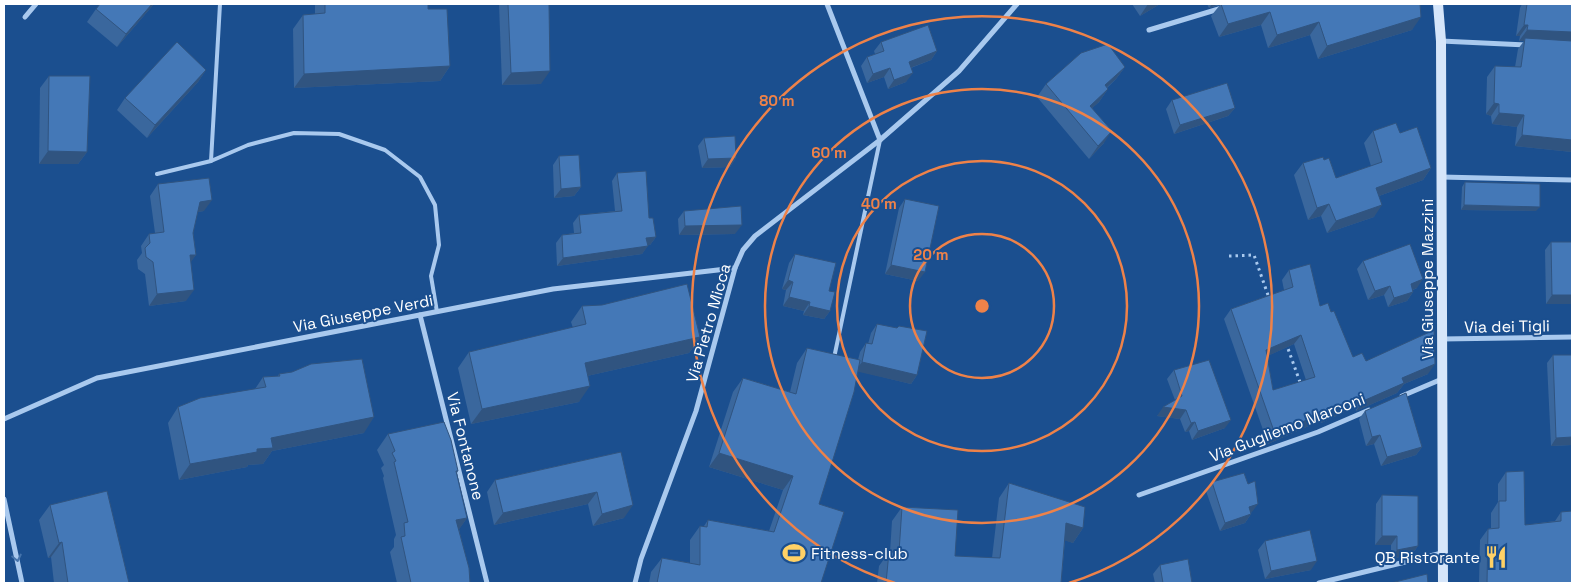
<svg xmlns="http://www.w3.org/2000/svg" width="1576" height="587" viewBox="0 0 1576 587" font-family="'Space Grotesk',sans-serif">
	<rect width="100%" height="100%" fill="#1b4f8f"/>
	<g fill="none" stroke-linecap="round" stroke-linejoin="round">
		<g stroke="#a9c9ee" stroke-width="3" stroke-dasharray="2.5 4" stroke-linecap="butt">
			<polyline points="1229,256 1254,255 1269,298"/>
			<polyline points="1286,343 1301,385"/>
		</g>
		<g stroke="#a9c9ee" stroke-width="4">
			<polyline points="211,161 220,4"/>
			<polyline points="157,174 211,161 248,145 294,133 339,134 385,150 420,177 435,205 439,245 431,276 437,312"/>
			<polyline points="834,358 880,140"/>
		</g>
		<g stroke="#a9c9ee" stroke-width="5">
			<polyline points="827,4 880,140"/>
			<polyline points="25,17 36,4"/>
			<polyline points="1149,30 1222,8"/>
			<polyline points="1441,41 1527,45"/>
			<polyline points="1441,177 1572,180"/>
			<polyline points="420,315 487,583"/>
			<polyline points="1442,339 1572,337"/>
			<polyline points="1402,396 1442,379"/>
			<polyline points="4,419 97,378 553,289 735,268"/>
			<polyline points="1139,495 1318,432 1369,410"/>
			<polyline points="4,499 22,583"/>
			<polyline points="635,583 641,559 696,411 735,268 743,250 755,236 880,140 959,71 1017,4"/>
			<polyline points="1319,583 1442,553"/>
		</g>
		<polyline stroke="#d6e6fa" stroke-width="10" points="1438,4 1441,41 1443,583"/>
	</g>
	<g fill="#3a679d" fill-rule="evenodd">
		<polygon points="154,4 117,47 87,22 96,9"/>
		<polygon points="315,4 428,4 428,9 450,66 440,81 294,88 293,29 303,15 315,14"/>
		<polygon points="499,4 549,4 541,84 502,85"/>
		<polygon points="1132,4 1160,4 1140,16"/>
		<polygon points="1207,4 1420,4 1412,30 1318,59 1310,35 1268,48 1261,25 1219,37 1211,16 1220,5 1209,8"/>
		<polygon points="1522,4 1572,4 1572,152 1515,146 1517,127 1492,124 1491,116 1486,114 1487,77 1495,66 1515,67 1518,49 1524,41 1519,41 1520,36 1516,36 1520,8"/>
		<polygon points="881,42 937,51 931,60 911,68 906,82 888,89 884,77 867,83 861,66 867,57 875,54 874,51"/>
		<polygon points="1125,67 1116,79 1107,88 1108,89 1099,102 1092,108 1104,143 1089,159 1037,97 1046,84"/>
		<polygon points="206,70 198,82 147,138 117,110 125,98"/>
		<polygon points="49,76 87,152 78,164 39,164 40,88"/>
		<polygon points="1172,100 1235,108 1228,116 1174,134 1166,109"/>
		<polygon points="1373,131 1400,133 1431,168 1423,180 1379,196 1374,217 1327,233 1321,216 1308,220 1294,175 1303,163 1324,160 1336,178 1371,166 1364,143"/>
		<polygon points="704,138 736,158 730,167 702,168 698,146"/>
		<polygon points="559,156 581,187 574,196 554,198 553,165"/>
		<polygon points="617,173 649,218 656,237 650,245 648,245 642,254 557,266 556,243 562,235 574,233 573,223 579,215 615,211 612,181"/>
		<polygon points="1465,182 1536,211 1461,210 1462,187"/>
		<polygon points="158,184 204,211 197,212 193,233 196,255 190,262 186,301 149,306 145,274 138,269 137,260 142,253 141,246 149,234 155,233 150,196"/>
		<polygon points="905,199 918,281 885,274 899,208"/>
		<polygon points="684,211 735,234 679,235 678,219"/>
		<polygon points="1551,242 1572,304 1546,304 1545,250"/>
		<polygon points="795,254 829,291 830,311 824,319 803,315 804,311 783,306 786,290 782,289 789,263"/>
		<polygon points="1363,261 1417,288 1413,290 1413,292 1407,301 1388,307 1384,295 1368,300 1357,269"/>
		<path d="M1289,270L1320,306L1331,312L1353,357L1366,361L1428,374L1404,384L1397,393L1356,411L1355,407L1321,423L1320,421L1268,444L1224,319L1231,309L1284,290L1282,280ZM1294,344L1306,380L1273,390L1267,356Z"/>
		<polygon points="582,306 700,337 689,353 587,376 579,402 471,424 458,368 469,352 573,328 571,322"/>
		<polygon points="877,324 917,375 911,384 858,371 819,504 821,583 649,583 651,572 662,558 690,563 690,540 700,526 704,526 708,520 769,531 783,490 709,467 733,392 743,378 790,392 797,363 807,348 858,360 860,352 866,343 868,344 871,333"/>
		<polygon points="1553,355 1572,355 1572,445 1551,446 1547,363"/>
		<polygon points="1174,370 1225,428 1192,440 1189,431 1185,432 1180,419 1157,416 1175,400 1167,379"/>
		<polygon points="279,374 364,433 272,451 263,464 248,465 247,467 179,480 168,423 178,407 255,389 263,377 278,376"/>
		<polygon points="1365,411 1422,447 1416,455 1381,466 1374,444 1366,446 1359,419"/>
		<polygon points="388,434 458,471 457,473 467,518 459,529 470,583 397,583 390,552 394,547 394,539 396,535 383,478 384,476 381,468 384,465 377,450"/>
		<polygon points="621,452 624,518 593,526 588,504 494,525 487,492 495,480"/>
		<polygon points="1506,472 1525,525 1555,521 1561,512 1572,583 1479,583 1480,540 1488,529 1491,528 1491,513 1498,502 1498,484"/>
		<polygon points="1212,482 1252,512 1250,513 1251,514 1245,523 1220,531 1206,491"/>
		<polygon points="1009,483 1083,528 1073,543 1065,540 1061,583 877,583 879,566 889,552 890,552 892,521 902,507 955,556 992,558 999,498"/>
		<polygon points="1382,495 1418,546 1412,554 1391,559 1391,545 1375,545 1376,504"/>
		<polygon points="50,505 129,583 54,583 51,557 48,558 39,520"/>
		<polygon points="1265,541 1311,570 1265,579 1258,550"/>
		<polygon points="1160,565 1192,583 1155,583 1153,574"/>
	</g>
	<g fill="#305480">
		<polygon points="152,4 154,4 117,47 126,34"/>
		<polygon points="1148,4 1160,4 1140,16"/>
		<polygon points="1212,4 1220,4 1209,8"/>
		<polygon points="1270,12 1261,25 1219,37 1228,24"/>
		<polygon points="1421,17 1412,30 1318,59 1327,46"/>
		<polygon points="1319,22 1310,35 1268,48 1277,35"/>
		<polygon points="1524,25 1528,25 1520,36 1516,36"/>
		<polygon points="1527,30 1572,32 1572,44 1525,38 1524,41 1519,41"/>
		<polygon points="937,51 931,60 902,71 909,62"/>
		<polygon points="450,66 440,81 294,88 304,74"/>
		<polygon points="1125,67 1116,79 1096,97 1105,85"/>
		<polygon points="890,68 884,77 867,83 873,74"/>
		<polygon points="206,70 198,82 147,138 155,125"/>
		<polygon points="550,71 541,84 502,85 511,73"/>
		<polygon points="913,73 906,82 888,89 894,80"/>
		<polygon points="1108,89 1099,102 1081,118 1090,106"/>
		<polygon points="1494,103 1499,104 1491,116 1486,114"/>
		<polygon points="1235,108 1228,116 1174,134 1180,125"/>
		<polygon points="1499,113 1524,115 1517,127 1492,124"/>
		<polygon points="1112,131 1104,143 1089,159 1098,146"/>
		<polygon points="1522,135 1572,140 1572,152 1515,146"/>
		<polygon points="48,151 87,152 78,164 39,164"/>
		<polygon points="736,158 730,167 702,168 708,159"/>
		<polygon points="1431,168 1423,180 1368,200 1376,188"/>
		<polygon points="581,187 574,196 554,198 561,189"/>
		<polygon points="212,200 204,211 192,213 200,202"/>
		<polygon points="1329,204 1321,216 1308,220 1317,208"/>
		<polygon points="1382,205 1374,217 1327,233 1336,221"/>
		<polygon points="1464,205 1540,207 1536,211 1461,210"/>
		<polygon points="742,225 735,234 679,235 685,226"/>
		<polygon points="656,237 650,245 641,246 646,238"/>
		<polygon points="648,246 642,254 557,266 563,258"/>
		<polygon points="190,255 196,255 188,266"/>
		<polygon points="891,265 925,272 918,281 885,274"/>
		<polygon points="1423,279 1417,288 1405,293 1411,284"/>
		<polygon points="788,280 793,282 786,290 782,289"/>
		<polygon points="1390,286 1384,295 1368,300 1375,291"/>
		<polygon points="194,290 186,301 149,306 157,294"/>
		<polygon points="1413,292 1407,301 1388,307 1394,298"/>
		<polygon points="1552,295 1572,295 1572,304 1546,304"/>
		<polygon points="789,297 810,302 804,311 783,306"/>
		<polygon points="809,306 830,311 824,319 803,315"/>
		<polygon points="1301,335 1294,344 1259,360 1266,350"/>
		<polygon points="700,337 689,353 574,379 585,363"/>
		<polygon points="862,362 917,375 911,384 855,371"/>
		<polygon points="1435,364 1428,374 1404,384 1397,393 1356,411 1363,401 1402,378"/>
		<polygon points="590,386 579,402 471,424 482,409"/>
		<polygon points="1362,397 1355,407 1321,423 1327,413"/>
		<polygon points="1163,407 1186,410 1180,419 1157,416"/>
		<polygon points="1327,411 1320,421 1268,444 1275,434"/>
		<polygon points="374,417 364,433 272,451 263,464 248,465 247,467 179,480 190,464 257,449 271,438"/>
		<polygon points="1231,420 1225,428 1192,440 1198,431"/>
		<polygon points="1195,422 1189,431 1185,432 1191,423"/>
		<polygon points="1380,435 1374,444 1366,446 1372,437"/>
		<polygon points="1572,437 1572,445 1551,446 1556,438"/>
		<polygon points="1422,447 1416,455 1381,466 1387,457"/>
		<polygon points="719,453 793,476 783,490 709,467"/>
		<polygon points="597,492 588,504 494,525 503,513"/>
		<polygon points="1258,504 1252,512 1243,515 1249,507"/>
		<polygon points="633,505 624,518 593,526 602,514"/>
		<polygon points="1251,514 1245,523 1220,531 1225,523"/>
		<polygon points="467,518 456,534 456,520"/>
		<polygon points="1066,523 1083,528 1073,543 1056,538"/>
		<polygon points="1382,536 1397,536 1391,545 1375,545"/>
		<polygon points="62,542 51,557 48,558 59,543"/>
		<polygon points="1418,546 1412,554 1391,559 1397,550"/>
		<polygon points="1317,561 1311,570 1265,579 1271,571"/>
	</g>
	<g fill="#4478b7" stroke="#305480" fill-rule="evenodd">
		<polygon points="100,4 152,4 126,34 96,9"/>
		<polygon points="325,4 428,4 428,9 447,9 450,66 304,74 303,15 325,13"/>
		<polygon points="508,4 549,4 550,71 511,73"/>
		<polygon points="1221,4 1420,4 1421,17 1327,46 1319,22 1277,35 1270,12 1228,24"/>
		<polygon points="1527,4 1572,4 1572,32 1527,30 1528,25 1524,25"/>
		<polygon points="928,25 937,51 909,62 913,73 894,80 890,68 873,74 867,57 884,51 881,42"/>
		<polygon points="1525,38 1572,41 1572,140 1522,135 1524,115 1499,113 1499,104 1494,103 1495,66 1521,67"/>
		<polygon points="177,42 206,70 155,125 125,98"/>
		<polygon points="1108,44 1125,67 1105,85 1108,89 1090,106 1112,131 1098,146 1046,84 1081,53"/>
		<polygon points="49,76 90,76 87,152 48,151"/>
		<polygon points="1227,83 1235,108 1180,125 1172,100"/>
		<polygon points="1396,123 1400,133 1417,127 1431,168 1376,188 1382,205 1336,221 1329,204 1317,208 1303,163 1323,157 1324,160 1329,158 1336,178 1382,162 1373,131"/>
		<polygon points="735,136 736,158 708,159 704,138"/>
		<polygon points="579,155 581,187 561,189 559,156"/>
		<polygon points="646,171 649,218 653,218 656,237 646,238 648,246 563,258 562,235 581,233 579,215 622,211 617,173"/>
		<polygon points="209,178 212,200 200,202 193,233 196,255 190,255 194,290 157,294 153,262 146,257 145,248 150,243 149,234 164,232 158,184"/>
		<polygon points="1465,182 1540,184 1540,207 1464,205"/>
		<polygon points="905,199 939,206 925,272 891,265"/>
		<polygon points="741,206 742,225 685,226 684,211"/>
		<polygon points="1551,242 1572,242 1572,295 1552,295"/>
		<polygon points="1410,244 1423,279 1411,284 1413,292 1394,298 1390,286 1375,291 1363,261"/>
		<polygon points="795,254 836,263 829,291 835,292 830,311 809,306 810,302 789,297 793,282 788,280"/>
		<path d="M1310,264L1320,306L1328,303L1331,312L1334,311L1353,357L1362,353L1366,361L1434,330L1435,364L1402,378L1404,383L1363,401L1362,397L1327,413V411L1275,434L1231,309L1293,287L1289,270ZM1301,335L1315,377L1273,390L1266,350Z"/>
		<polygon points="687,284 700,337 585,363 590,386 482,409 469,352 586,324 582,306 602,305"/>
		<polygon points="877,324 897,328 899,326 927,331 917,375 862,362 866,343 872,344"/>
		<polygon points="807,348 860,360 854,392 819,504 844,512 821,583 657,583 662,558 700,565 700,526 707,527 708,520 774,532 793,476 719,453 743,378 796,394"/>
		<polygon points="1553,355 1572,355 1572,437 1556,438"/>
		<polygon points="362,359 374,417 271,438 273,448 257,449 257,452 190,464 178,407 200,398 266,387 263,377 280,376 279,374 292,372 311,364"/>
		<polygon points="1209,360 1231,420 1198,431 1195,422 1191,423 1186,410 1163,407 1182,396 1174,370"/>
		<polygon points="1406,393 1422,447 1387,457 1380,435 1372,437 1365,411"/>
		<polygon points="444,422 451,440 458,471 456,471 467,518 456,520 469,568 470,583 411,583 401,537 405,536 404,523 408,522 394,462 396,461 392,453 395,451 388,434"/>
		<polygon points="621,452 633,505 602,514 597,492 503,513 495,480"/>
		<polygon points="1524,471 1525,525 1561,521 1561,512 1572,511 1572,583 1487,583 1488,529 1499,528 1499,501 1506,501 1506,472"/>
		<polygon points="1244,473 1248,484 1255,481 1258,504 1249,507 1251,514 1225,523 1212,482"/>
		<polygon points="1009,483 1085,507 1083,528 1066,523 1061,583 886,583 889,552 899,552 902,507 958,510 955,556 1000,558"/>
		<polygon points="107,491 129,583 68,583 62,542 59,543 50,505"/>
		<polygon points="1382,495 1418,496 1418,546 1397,550 1397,536 1382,536"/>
		<polygon points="1310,530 1317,561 1271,571 1265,541"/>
		<polygon points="1188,559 1192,583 1163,583 1160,565"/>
		<polygon points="1427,574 1428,583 1391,583"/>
	</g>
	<defs><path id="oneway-chevron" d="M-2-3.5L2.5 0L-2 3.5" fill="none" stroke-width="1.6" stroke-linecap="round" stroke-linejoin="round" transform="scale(1.25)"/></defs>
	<use stroke="#4674ac" href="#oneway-chevron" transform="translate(17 558) rotate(78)"/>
	<g fill="none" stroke="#ee8249" stroke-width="2.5">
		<circle cx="982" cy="306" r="72"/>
		<circle cx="982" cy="306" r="145"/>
		<circle cx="982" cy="306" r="217"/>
		<path d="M895 583A290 290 0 1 1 1069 583"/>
	</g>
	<defs>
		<symbol id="stadium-bare" viewBox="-9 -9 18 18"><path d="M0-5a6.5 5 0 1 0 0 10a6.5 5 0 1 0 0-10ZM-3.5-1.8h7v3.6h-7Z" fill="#ffd166" stroke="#1b4f8f" stroke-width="2.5" paint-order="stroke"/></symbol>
		<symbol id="restaurant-bare" viewBox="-9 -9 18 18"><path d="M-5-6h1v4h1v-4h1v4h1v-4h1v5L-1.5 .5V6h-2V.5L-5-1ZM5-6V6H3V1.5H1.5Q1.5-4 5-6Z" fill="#ffd166" stroke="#1b4f8f" stroke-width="2.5" paint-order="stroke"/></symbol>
	</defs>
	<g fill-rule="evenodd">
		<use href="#stadium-bare" x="778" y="537" width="32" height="32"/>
		<use href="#restaurant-bare" x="1480" y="541" width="32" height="32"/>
	</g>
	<g text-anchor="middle" stroke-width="4" stroke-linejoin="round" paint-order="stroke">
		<g font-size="16" fill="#fff" stroke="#1b4f8f">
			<text transform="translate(1427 279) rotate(-90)" y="6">Via Giuseppe Mazzini</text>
			<text transform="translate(363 313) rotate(-11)" y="6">Via Giuseppe Verdi</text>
			<text transform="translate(708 323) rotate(-74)" y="6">Via Pietro Micca</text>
			<text transform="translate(1507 326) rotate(-1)" y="6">Via dei Tigli</text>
			<text transform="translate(1287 427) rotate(-21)" y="6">Via Gugliemo Marconi</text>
			<text transform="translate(466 446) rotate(76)" y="6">Via Fontanone</text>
		</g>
		<g font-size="16" fill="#fff" stroke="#1b4f8f" text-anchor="start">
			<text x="811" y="559">Fitness-club</text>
			<text x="1480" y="563" text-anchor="end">QB Ristorante</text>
		</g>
	</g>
	<circle cx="982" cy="306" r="8" fill="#ee8249" stroke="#1b4f8f" stroke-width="2.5"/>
	<g font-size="15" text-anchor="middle" font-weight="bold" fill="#ee8249" stroke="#1b4f8f" stroke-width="4" stroke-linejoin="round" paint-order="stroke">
		<text x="777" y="106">80 m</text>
		<text x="829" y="158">60 m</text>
		<text x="879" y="209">40 m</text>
		<text x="931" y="260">20 m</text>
	</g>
	<rect width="1576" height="587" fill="none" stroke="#ffffff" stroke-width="10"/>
</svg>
